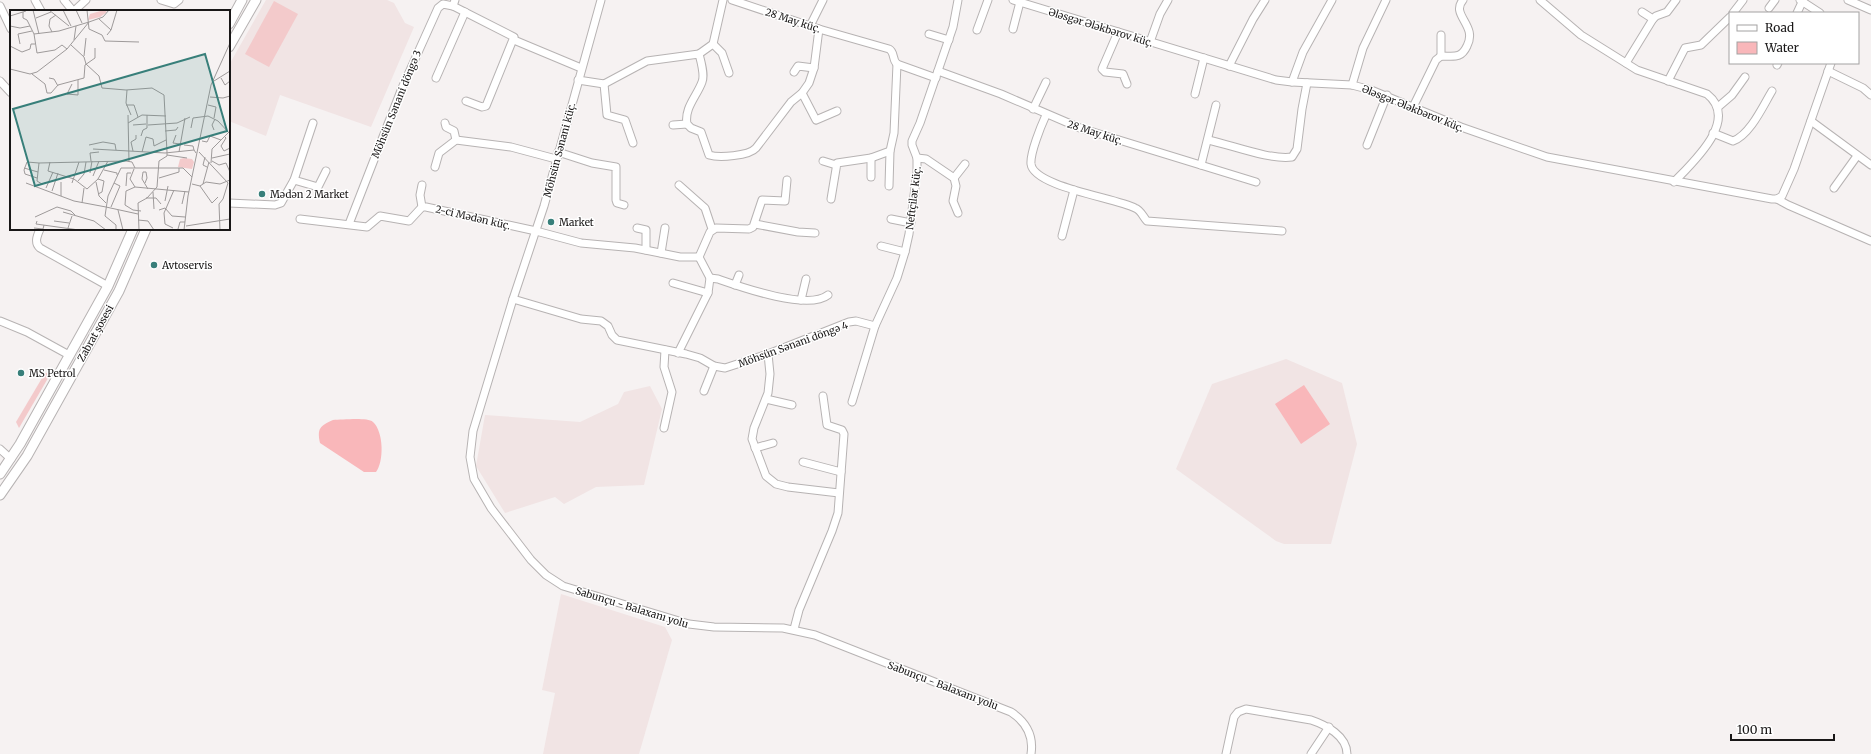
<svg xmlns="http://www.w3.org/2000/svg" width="1871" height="754" viewBox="0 0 1871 754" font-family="Merriweather,serif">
	<rect width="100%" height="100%" fill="#f6f2f2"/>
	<g fill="#f1e4e4">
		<polygon points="266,0 387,0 394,3 405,23 414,27 371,127 280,95 266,136 229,121 229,65"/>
		<polygon points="1286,359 1342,383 1357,444 1331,544 1284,544 1276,541 1176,469 1212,384"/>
		<polygon points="650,386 662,409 644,485 596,487 564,504 555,497 505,513 476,466 485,415 580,422 618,404 624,392"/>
		<polygon points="561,594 665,627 672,640 639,754 543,754 555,693 542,690"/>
	</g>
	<g fill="#f3cacb">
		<polygon points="274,1 298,14 269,67 245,54"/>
		<polygon points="45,373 51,373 19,428 16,422"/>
	</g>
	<g fill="#f9b7ba">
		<polygon points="1304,385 1330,424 1301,444 1275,404"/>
		<path d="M333,420C342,420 367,417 373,422C384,432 384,462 376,472H364L320,443C317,428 320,426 333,420Z"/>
	</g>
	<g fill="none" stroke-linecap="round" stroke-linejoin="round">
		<defs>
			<g id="minor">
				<polyline points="35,0 41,11"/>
				<polyline points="64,0 73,11"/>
				<polyline points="161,0 174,4 179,0"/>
				<path d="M601,0L544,206L513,299L473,431L470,457L474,479L491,508L531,560L546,575L563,586L689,624L714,627L783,628L815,635L1011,712C1026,722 1034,735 1031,754"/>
				<path d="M732,0L819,29L889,49C895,52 892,60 897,64L936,78"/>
				<polyline points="1013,0 1276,80 1292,82 1352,85 1371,90 1461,127 1547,157 1772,199 1777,199 1782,196 1794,169 1831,63"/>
				<path d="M1540,0L1581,35L1637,70L1707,94C1740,120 1693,162 1674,182"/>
				<polyline points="1800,0 1820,13"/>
				<polyline points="1848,0 1871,10"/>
				<polyline points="0,6 11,29"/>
				<polyline points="453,6 514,37 486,106 482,107 466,101"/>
				<polyline points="1769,8 1775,0"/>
				<polyline points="74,11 86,0"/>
				<polyline points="1642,12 1653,19"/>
				<polyline points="1733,13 1743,0"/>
				<polyline points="1797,13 1803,0"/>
				<polyline points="810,26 823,0"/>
				<polyline points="1013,29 1020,2"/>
				<polyline points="977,30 988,0"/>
				<polyline points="1118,32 1102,69 1105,72 1123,74 1127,84"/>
				<polyline points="929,34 949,40"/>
				<polyline points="514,40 581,68"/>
				<polyline points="1150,42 1160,14 1168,0"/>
				<polyline points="713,44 722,53 729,73"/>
				<polyline points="699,54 713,44 723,0"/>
				<polyline points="1441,56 1441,35"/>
				<polyline points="1626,63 1653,19 1656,16 1667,12 1676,0"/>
				<polyline points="1777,65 1778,63"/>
				<polyline points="1229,66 1253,19 1265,0"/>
				<polyline points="938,71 1001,94 1080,128 1256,182"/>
				<polyline points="1828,71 1863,88 1871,95"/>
				<polyline points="794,72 798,66 814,68"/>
				<polyline points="436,78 465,12"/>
				<path d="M578,80L604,84L647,61L699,54C701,62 705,75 702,82C697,96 684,108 687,124L691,128L701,132L709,155C719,158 749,156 756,148L791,102L802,93L809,83L814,68L819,29"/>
				<polyline points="0,81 11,93"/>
				<polyline points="1668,81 1685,48 1701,45 1730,17"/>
				<polyline points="1292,82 1303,52 1332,0"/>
				<polyline points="604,84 607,115 625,120 633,143"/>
				<polyline points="1352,85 1363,48 1386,0"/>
				<polyline points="802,93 816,120 837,111"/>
				<polyline points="1195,94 1204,58"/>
				<path d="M1413,107L1436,60L1441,56C1454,56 1461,59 1467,46C1478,25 1450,15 1463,0"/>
				<polyline points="1718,107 1732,95 1745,77"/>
				<polyline points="1033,109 1046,82"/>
				<path d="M1046,115C1041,126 1030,153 1031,164C1034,187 1116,198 1135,208C1141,210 1143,217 1147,221L1282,231"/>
				<polyline points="1811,121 1871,165"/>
				<polyline points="445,123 446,127 454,131 456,140"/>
				<polyline points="673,125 687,124"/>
				<path d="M1713,133L1733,141C1750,135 1763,106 1772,91"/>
				<path d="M1208,140C1232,145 1269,160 1292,157L1297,149L1302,109L1307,83"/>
				<polyline points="1367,145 1387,95"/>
				<polyline points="558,152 592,163 616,167 616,200 617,203 624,205"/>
				<polyline points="917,158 926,159 954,178 956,186 953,201 958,213"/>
				<polyline points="823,161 836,165"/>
				<polyline points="1201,165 1216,105"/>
				<polyline points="435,167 439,153 456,140 511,147 556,159"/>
				<polyline points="871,177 871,158"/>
				<polyline points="954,178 965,164"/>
				<polyline points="294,180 318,187 326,171"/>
				<polyline points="422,185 420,195 422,207"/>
				<polyline points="679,185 705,208 712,229"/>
				<polyline points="889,186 890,151"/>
				<polyline points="1834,188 1857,156"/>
				<polyline points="831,199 837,163 871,158 890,151 894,133 897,64"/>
				<polyline points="1777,199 1788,205 1871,241"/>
				<polyline points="229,203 275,205 281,203 294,180 313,123"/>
				<polyline points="300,219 367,227 380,216 409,221 422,207 426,207 536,231 581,243 635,248 680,257 699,257"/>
				<polyline points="891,219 911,223"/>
				<polyline points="349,224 402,88 438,8 443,4 453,6 455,0"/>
				<polyline points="755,224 798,232 815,233"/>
				<polyline points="637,228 646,230 646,250"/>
				<path d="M40,229C37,236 34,243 40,248L108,286"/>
				<polyline points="1062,236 1074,190"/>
				<polyline points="881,246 905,252"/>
				<polyline points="661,253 665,228"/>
				<path d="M710,278L718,279C741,287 808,311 828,295"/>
				<polyline points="673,283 708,293"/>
				<polyline points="735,285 739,275"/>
				<polyline points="513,299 581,319 601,321 608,326 612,335 617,340 686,354 700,358 714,366 725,368 768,354 849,322 856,321 875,326"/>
				<polyline points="801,300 806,279"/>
				<polyline points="0,321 27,332 69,355"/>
				<polyline points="678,353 708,293 710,278 699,257 710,232 716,228 749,229 753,227 762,200 785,201 787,180"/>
				<polyline points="768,354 770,374 768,393 754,428 752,439 766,476 776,484 788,487 839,493"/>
				<polyline points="704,391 714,366"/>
				<polyline points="766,399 792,405"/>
				<polyline points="852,402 875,326 897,278 905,252 909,234 917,172 917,158 912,145 912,141 920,123 953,27 958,0"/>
				<polyline points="664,428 672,392 664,367 665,350"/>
				<polyline points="755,448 773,443"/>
				<polyline points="0,449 11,459"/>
				<polyline points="803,462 841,472"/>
				<polyline points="794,629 799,610 832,531 838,513 844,434 842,430 827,425 823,396"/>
				<path d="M1226,754L1234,717L1238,712L1246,709L1311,720C1326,725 1347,736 1347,754"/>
				<polyline points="1311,754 1329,727"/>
			</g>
			<g id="major">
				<polyline points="229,24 242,0"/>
				<polyline points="229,47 256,0"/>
				<polyline points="0,474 20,444 108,286 133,229"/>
				<polyline points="0,495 27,456 119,291 146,229"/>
			</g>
		</defs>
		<use href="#minor" stroke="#b7b3b3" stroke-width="9"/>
		<use href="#major" stroke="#b7b3b3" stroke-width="11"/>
		<use href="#minor" stroke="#fff" stroke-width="7"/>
		<use href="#major" stroke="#fff" stroke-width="9"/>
	</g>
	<g fill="#387f7a" stroke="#fff" stroke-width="1.5">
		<circle cx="262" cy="194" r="4"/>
		<circle cx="551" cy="222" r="4"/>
		<circle cx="154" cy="265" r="4"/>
		<circle cx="21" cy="373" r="4"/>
	</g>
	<g text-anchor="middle" stroke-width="3" stroke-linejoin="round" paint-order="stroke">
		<g font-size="10" fill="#191717" stroke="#fff">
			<text transform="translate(793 20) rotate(18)" y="4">28 May küç.</text>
			<text transform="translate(1101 27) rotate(17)" y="4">Ələsgər Ələkbərov küç.</text>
			<text transform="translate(396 104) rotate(-68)" y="4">Möhsün Sənani döngə 3</text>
			<text transform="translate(1413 108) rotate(22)" y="4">Ələsgər Ələkbərov küç.</text>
			<text transform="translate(1095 132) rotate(18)" y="4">28 May küç.</text>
			<text transform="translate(559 150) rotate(-75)" y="4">Möhsün Sənani küç.</text>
			<text transform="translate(913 198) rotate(-83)" y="4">Neftçilər küç.</text>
			<text transform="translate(473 217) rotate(13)" y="4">2-ci Mədən küç.</text>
			<text transform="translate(95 333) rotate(-61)" y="4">Zabrat şosesi</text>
			<text transform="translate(793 344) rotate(-20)" y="4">Möhsün Sənani döngə 4</text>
			<text transform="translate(632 607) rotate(17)" y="4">Sabunçu - Balaxanı yolu</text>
			<text transform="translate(943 685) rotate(21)" y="4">Sabunçu - Balaxanı yolu</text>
		</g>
		<g font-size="10" fill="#191717" stroke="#fff" text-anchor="start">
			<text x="270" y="198">Mədən 2 Market</text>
			<text x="559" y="226">Market</text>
			<text x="162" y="269">Avtoservis</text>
			<text x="29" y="377">MS Petrol</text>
		</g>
	</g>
	<g transform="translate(10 10)">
		<rect width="220" height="220" fill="#f6f2f2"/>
		<path d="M94,0L97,2L90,7L78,10L80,4ZM174,148L182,149L184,152L182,159L168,157L170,149Z" fill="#f3cacb"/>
		<path fill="none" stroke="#9e9a9a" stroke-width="1" d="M23,0L29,24M39,0L59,16M53,0L61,16M66,0L72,13M77,0L79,19L92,25L95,31L129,32M13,2V8L17,10L24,24L27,43L45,40L52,35L57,39M0,6L16,1M26,8L41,2M89,9L101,20L97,25M0,16L10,18L20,16M101,20L107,0M42,22L39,16L40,9L46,5M24,24L49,21L79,12M64,30L66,16M10,34L8,24L22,21M61,35L74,47L76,54M0,36L12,42L20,39L21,34H25M74,46L76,28M76,54L89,66L92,78L116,80L142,78L154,85L157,142M0,59L20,64L27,62L57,39L79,12L93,7L99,0M22,64L35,74L37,83H41L48,75L74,68L75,55L85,48V38M39,68L44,69L48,76M211,68L215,75L220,71M204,71L220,61M62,74L57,84L68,85V70M117,80L116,93L121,105M200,87L213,88L220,86M116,95H124L128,107M198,95L206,97L204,108M118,105L119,152M118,113L132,105L156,106M123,115L136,114M138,115L167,113L180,107M181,118L183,108L198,106L208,111L220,124M204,120L202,115L205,109M155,121L166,120L168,117M166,125L163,133L170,134M131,126L133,120L137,118V105M214,126L216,128L211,136L214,141L220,138M192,131L197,132L200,126L211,130M79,135L93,132L105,134L106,140M174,135L183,136L184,140M83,139L119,141M119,141L155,143L184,140L186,143M123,141L121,132L126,129V125M132,142L136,127L143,129L144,136L156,130M169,142L175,108M189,142L218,173L213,189L209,194L210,220M157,145L177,148M195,147L193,155L197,157M202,148L220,144M81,151L80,143L89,142M202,151L209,155L216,153L220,162M40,152L38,161L64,169L77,179L88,169L98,151M201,153L202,139L220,121M14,158L28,162M124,159L120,169L125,177L179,182M94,160L107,163V165M80,163L82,151M83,166L89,151M27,168L15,164L14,160L17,152L29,153M149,168L169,162V158M68,171L74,164L76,152M86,172L89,186L96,193M16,173L64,191L96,197M35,173L32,174L27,171L29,153L116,151L122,152L125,158M62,173L69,152M135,173L137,168L136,162H133L132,169L138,179M182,174L190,176L196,172L210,174L220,170M193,174L199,152M116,176L117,163H121M190,176L202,193L208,187M125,177L116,181L115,195L123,200L131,201M36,178L43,162M42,181L48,163M143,182L144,199M88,184L92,182L94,171L88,169M51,186V172M136,188H146L151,194M155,191L158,176M72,193L74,178M172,194L175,181M96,197L128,204M101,197L110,176L104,173M108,200L113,220M149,200L155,198L162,206L175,207M53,202L84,211L96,220M25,207L47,197L61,201L65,205M128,210L138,211L144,220M27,211L26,214L69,220M44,211L59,213M176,216L220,209M24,218L33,219L34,215M58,218L62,206M163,218L155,214L154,203L164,180M168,219L170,212H175M106,220V215L95,206L98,186L111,158H173L182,167M129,220L128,193L137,188L147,177L149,151L157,146V142M174,220L178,186L201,75L220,33"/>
		<path fill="#387f7a" fill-opacity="0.15" stroke="#387f7a" stroke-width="2" d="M195,44L217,121L25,176L3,99Z"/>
		<rect width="220" height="220" fill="none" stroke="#191717" stroke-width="2"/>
	</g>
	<rect x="1729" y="12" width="130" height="52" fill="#ffffff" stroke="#a3a2a2"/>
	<rect x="1737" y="25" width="20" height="6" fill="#ffffff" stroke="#a3a2a2"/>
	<text x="1765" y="32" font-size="12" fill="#191717">Road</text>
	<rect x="1737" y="42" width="20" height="12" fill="#f9b7ba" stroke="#a3a2a2"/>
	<text x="1765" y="52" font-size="12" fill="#191717">Water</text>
	<path d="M1731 734v6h103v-6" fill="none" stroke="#191717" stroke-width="2"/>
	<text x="1737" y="734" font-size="12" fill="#191717" stroke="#ffffff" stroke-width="3" paint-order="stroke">100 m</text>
</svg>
